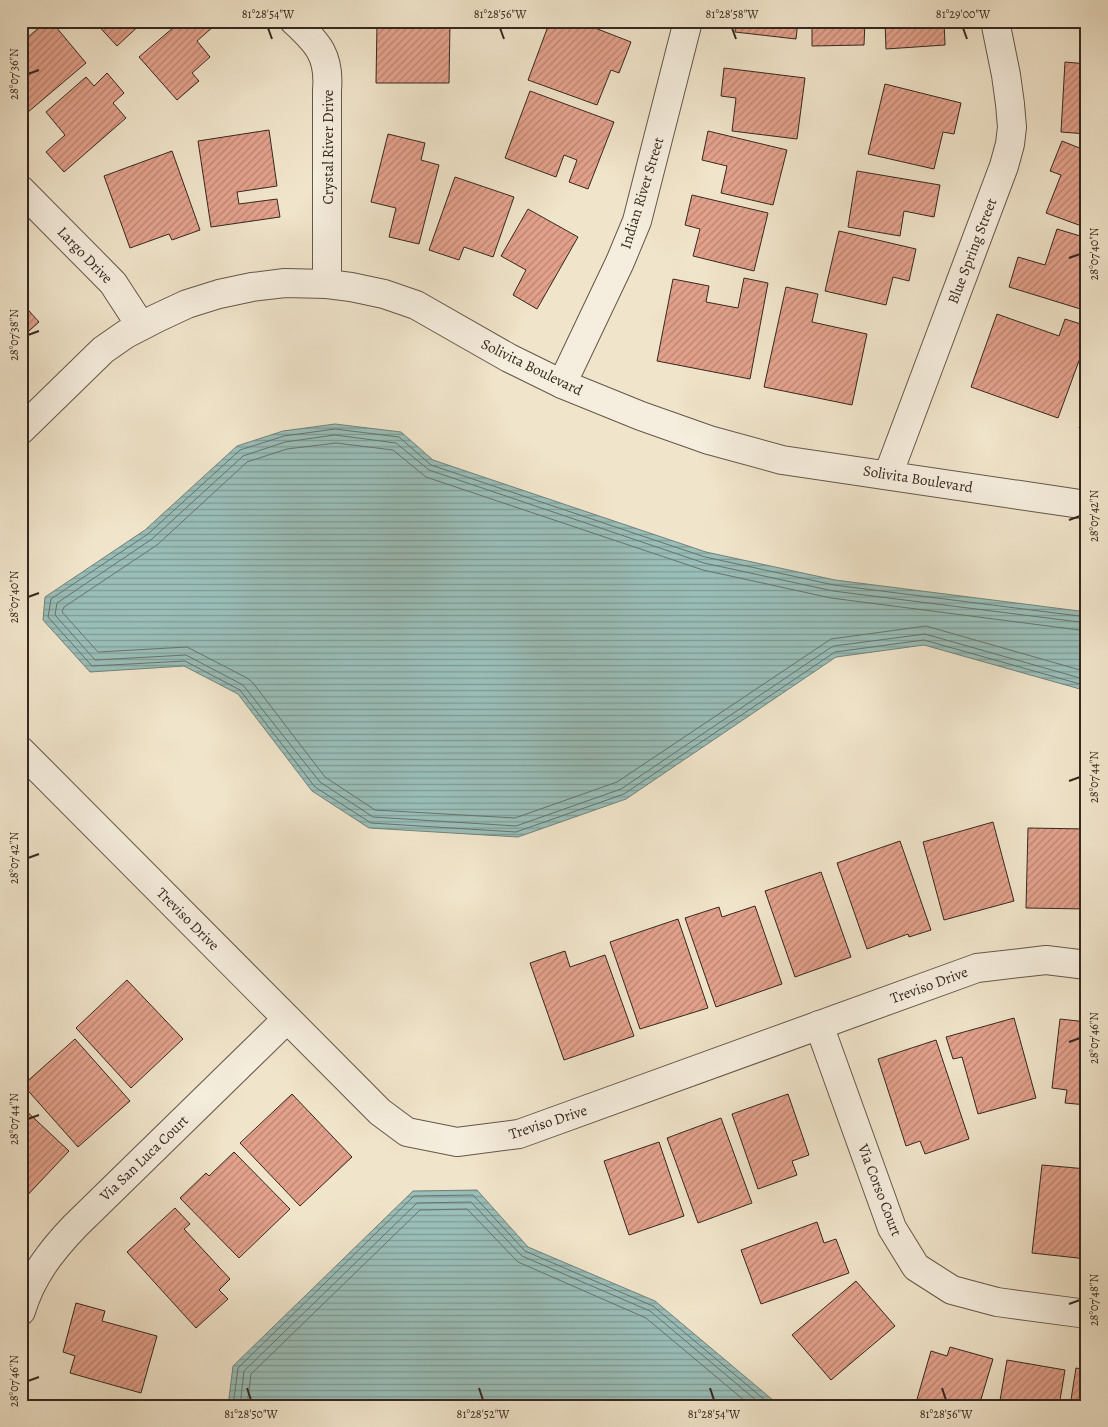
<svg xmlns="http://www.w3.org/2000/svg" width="1108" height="1427" font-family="Alegreya,serif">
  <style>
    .water { fill: url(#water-rules); stroke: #72827b }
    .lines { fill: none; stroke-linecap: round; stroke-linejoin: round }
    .shore { stroke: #68736c; stroke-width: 1 }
    .building { fill: url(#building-hatch); stroke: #36281f }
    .minor-casing { stroke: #64574a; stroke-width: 30 }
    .minor { stroke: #f5eddd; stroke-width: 28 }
    .ticks { fill: none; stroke: #36281f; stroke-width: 2 }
    .labels { text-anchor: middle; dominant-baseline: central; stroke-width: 5; stroke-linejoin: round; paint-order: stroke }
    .street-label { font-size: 15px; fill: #36281f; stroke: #f5eddd }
    .neatline { fill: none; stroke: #36281f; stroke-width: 2 }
    .ticks-label { font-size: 12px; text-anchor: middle; fill: #36281f }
  </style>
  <defs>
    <pattern id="water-rules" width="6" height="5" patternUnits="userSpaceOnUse" patternTransform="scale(1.25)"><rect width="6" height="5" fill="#9abeb8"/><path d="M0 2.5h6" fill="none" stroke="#7e9a95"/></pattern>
    <pattern id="building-hatch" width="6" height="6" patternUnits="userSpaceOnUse" patternTransform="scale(1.25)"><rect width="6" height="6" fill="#e3a18c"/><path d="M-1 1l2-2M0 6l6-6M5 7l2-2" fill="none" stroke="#b98372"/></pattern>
  </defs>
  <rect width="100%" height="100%" fill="#f0e4ca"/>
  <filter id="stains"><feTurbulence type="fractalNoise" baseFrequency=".004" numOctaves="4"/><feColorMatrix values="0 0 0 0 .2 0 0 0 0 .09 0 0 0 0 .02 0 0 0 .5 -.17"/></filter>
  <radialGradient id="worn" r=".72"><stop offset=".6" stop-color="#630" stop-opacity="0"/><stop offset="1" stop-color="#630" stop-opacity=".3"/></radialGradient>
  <g class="water">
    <polygon points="335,424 401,432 433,460 706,552 835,580 1087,612 1087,691 924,645 836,657 626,799 518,837 369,828 312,791 238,694 184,666 90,672 43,620 45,597 145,530 237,446 283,431"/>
    <polygon points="477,1190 528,1247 655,1301 780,1406 228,1406 233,1366 413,1191"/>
  </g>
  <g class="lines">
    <g class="shore">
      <polyline points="1087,617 834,585 705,557 431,465 399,437 335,429 284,436 240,450 148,534 51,599 48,617 92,666 185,661 240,690 315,787 371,823 516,832 624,794 835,652 924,640 1087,686"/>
      <polyline points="1087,623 833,591 704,563 429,470 396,443 335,435 285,442 243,456 152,539 57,603 55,615 95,660 186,655 243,685 320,782 373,817 516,826 621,789 830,648 834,646 925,634 1087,680"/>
      <polyline points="1087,631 831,598 703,570 426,477 393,450 336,443 287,449 247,462 157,545 64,607 62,612 98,652 187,647 247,678 253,683 325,777 375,810 515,818 617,782 831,639 926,626 1087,672"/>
      <polyline points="233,1406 238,1368 414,1196 473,1195 525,1251 653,1306 772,1406"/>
      <polyline points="240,1406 244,1371 417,1203 471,1202 522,1256 650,1311 763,1406"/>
      <polyline points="247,1406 251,1374 420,1210 467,1209 518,1262 646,1318 751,1406"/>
    </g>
  </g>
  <g class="building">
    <polygon points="47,21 51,21 86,63 21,118 21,43"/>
    <polygon points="94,21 144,21 117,46"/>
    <polygon points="181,21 211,21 215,25 197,41 210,57 192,73 199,81 177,100 139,57"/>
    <polygon points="550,21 577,21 631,42 619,73 611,70 597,105 528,80"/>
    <polygon points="736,21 798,21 796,39 735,32"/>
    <polygon points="812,21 865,21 864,45 812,46"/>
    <polygon points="885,21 944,21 945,45 886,49"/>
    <polygon points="1043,21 1059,21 1045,26"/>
    <polygon points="377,23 450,23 449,83 376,83"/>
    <polygon points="1065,62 1087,64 1087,134 1061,132"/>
    <polygon points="724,68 805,78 797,139 732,131 736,98 721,96"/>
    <polygon points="107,73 124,93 113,103 126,118 64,172 46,152 65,135 46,112 86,77 94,86"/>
    <polygon points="885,84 961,103 954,134 943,132 934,169 868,154"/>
    <polygon points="530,91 614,122 588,189 569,182 577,160 564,155 556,177 505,158"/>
    <polygon points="269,130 277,186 237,192 239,204 277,199 280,217 211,227 198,141"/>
    <polygon points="708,131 787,150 773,205 721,193 727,166 702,160"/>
    <polygon points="388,134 425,143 421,160 439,165 419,244 389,237 396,208 371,202"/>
    <polygon points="1062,141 1087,151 1087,228 1046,213 1061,175 1050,171"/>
    <polygon points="172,151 200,230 172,240 169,234 130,248 104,176"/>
    <polygon points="857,171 940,185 934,217 904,211 900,236 848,227"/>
    <polygon points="455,177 514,197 493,257 464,247 459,260 429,250"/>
    <polygon points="692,195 768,213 754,271 693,256 700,229 685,225"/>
    <polygon points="528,209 578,237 537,309 513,295 526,270 501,256"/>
    <polygon points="1057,229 1087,238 1087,311 1009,287 1018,257 1045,265"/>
    <polygon points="839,231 916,249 909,281 893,277 886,305 825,291"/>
    <polygon points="744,278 768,283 750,379 657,361 673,279 709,286 706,302 738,308"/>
    <polygon points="786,287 818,294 812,322 867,334 852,405 764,387"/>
    <polygon points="21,302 39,322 21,338"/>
    <polygon points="997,314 1059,336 1065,319 1087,326 1087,339 1058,418 971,387"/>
    <polygon points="1087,405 1087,430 1079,428"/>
    <polygon points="993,822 1014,901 944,920 923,842"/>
    <polygon points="1028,828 1087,829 1087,909 1026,908"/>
    <polygon points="900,841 931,930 909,937 908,934 867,949 837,863"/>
    <polygon points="821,872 851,957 795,977 765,891"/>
    <polygon points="755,906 782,984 716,1007 685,918 719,907 722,917"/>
    <polygon points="678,919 708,1008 640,1029 610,942"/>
    <polygon points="565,951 570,967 605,955 634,1036 564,1060 530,963"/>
    <polygon points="127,980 183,1039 131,1088 76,1028"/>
    <polygon points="1014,1018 1036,1098 978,1114 962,1057 953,1059 946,1037"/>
    <polygon points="1060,1019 1087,1022 1087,1105 1065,1103 1067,1090 1052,1088"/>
    <polygon points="75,1039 130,1101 78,1147 23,1085"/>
    <polygon points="936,1040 969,1139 925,1154 920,1141 906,1146 878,1059"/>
    <polygon points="292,1094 352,1157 300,1206 240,1143"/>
    <polygon points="788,1094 809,1155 792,1161 797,1175 758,1189 732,1114"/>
    <polygon points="21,1106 69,1151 22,1201 21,1200"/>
    <polygon points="721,1118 752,1203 698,1223 667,1138"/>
    <polygon points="659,1142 684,1216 629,1235 604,1161"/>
    <polygon points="234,1152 290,1209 239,1258 180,1198 206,1173 209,1176"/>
    <polygon points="1042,1165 1087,1169 1087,1259 1032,1253"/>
    <polygon points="175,1208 190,1224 184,1229 230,1279 219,1290 228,1299 196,1328 127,1252"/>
    <polygon points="817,1222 824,1243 836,1239 849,1273 761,1304 741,1250"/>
    <polygon points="856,1281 895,1326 831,1380 792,1335"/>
    <polygon points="76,1303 105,1311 102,1321 157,1336 141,1393 70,1373 75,1356 63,1352"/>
    <polygon points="950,1347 993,1359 979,1406 915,1406 931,1351 947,1356"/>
    <polygon points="1007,1360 1065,1370 1059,1406 999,1406"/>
    <polygon points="1076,1368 1087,1370 1087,1406 1070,1406"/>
  </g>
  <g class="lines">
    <g class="minor-casing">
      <g id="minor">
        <path d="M294 21C318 43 330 56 327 90V284"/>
        <polyline points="21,190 113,283 141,326"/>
        <polyline points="562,384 620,262 637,221 688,21"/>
        <polyline points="21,430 103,350 126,334 157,318 187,304 219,294 252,287 285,283 327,284 351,287 384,294 416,305 509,358 562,384 641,416 709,440 782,460 1087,505"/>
        <polyline points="888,475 1004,166 1010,144 1012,127 1010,104 1006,75 995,21"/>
        <polyline points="21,751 380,1112 407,1132 457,1142 519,1134 977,968 1046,960 1087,965"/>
        <polyline points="819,1025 892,1228 916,1267 952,1290 997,1302 1087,1314"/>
        <path d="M21 1311C31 1277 51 1251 75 1226L287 1019"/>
      </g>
    </g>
    <use href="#minor" class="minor"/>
  </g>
  <path class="ticks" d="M268 28 272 39M500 28 504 39M732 28 736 39M963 28 967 39M28 74 39 70M1069 258 1080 254M28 335 39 331M1069 520 1080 516M28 597 39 593M1069 781 1080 777M28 858 39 854M1069 1042 1080 1038M28 1119 39 1115M1069 1304 1080 1300M28 1381 39 1377M247 1388 251 1400M479 1388 483 1400M710 1388 714 1400M942 1388 946 1400"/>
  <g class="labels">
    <g class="street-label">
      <text transform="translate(328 147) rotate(-90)">Crystal River Drive</text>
      <text transform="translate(642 193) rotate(-73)">Indian River Street</text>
      <text transform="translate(972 251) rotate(-69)">Blue Spring Street</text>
      <text transform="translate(85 255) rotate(46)">Largo Drive</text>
      <text transform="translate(532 367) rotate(26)">Solivita Boulevard</text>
      <text transform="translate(918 479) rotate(9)">Solivita Boulevard</text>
      <text transform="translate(188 919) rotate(45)">Treviso Drive</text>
      <text transform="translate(929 985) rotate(-20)">Treviso Drive</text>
      <text transform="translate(548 1122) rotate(-18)">Treviso Drive</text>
      <text transform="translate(144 1158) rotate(-44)">Via San Luca Court</text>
      <text transform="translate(880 1190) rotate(69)">Via Corso Court</text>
    </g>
  </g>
  <rect width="1108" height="1427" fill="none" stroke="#f0e4ca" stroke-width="55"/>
  <rect x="28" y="28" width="1052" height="1372" class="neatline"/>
  <g class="ticks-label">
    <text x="268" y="18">81°28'54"W</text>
    <text x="500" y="18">81°28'56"W</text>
    <text x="732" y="18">81°28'58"W</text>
    <text x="963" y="18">81°29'00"W</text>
    <text transform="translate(14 74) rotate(-90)" y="4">28°07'36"N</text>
    <text transform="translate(1094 254) rotate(-90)" y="4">28°07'40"N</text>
    <text transform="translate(14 335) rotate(-90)" y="4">28°07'38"N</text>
    <text transform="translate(1094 516) rotate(-90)" y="4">28°07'42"N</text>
    <text transform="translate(14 597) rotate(-90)" y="4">28°07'40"N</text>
    <text transform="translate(1094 777) rotate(-90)" y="4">28°07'44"N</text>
    <text transform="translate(14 858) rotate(-90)" y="4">28°07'42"N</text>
    <text transform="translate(1094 1038) rotate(-90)" y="4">28°07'46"N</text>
    <text transform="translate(14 1119) rotate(-90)" y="4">28°07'44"N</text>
    <text transform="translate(1094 1300) rotate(-90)" y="4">28°07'48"N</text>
    <text transform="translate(14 1381) rotate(-90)" y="4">28°07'46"N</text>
    <text x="251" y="1418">81°28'50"W</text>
    <text x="483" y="1418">81°28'52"W</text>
    <text x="714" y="1418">81°28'54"W</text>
    <text x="946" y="1418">81°28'56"W</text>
  </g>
  <rect width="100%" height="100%" filter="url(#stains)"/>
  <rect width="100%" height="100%" fill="url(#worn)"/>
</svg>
